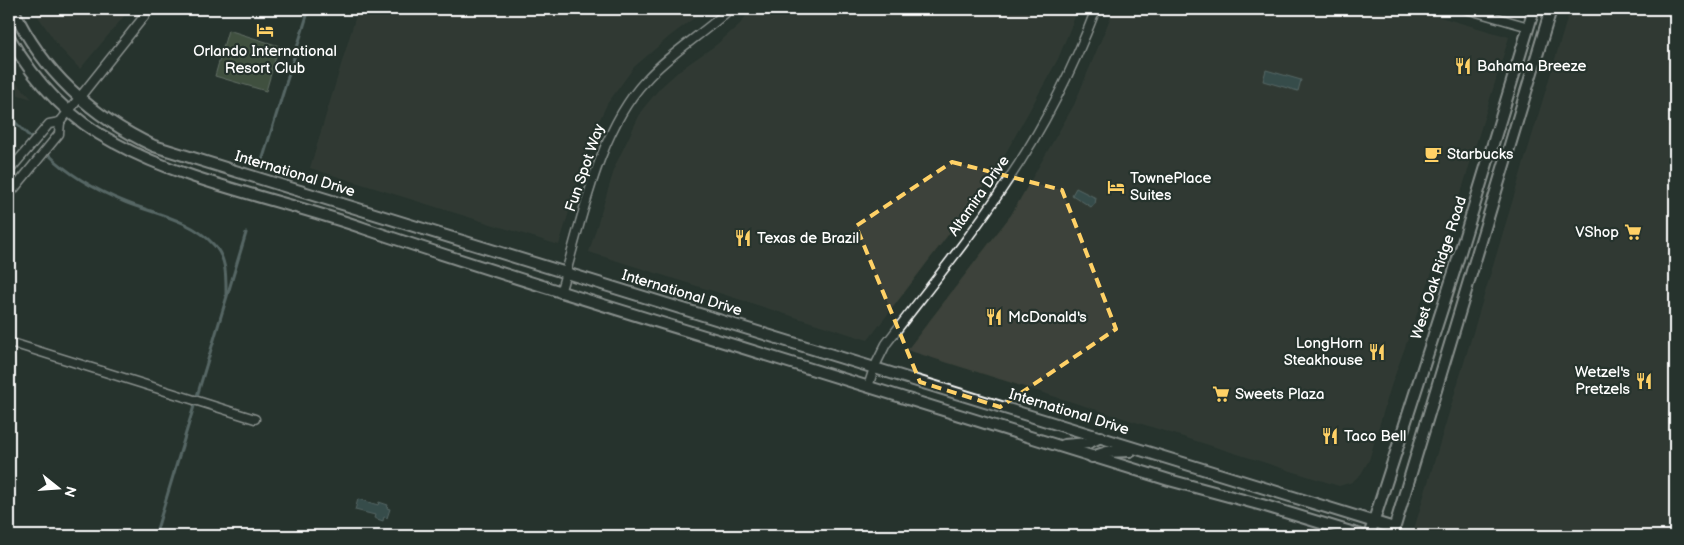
<svg xmlns="http://www.w3.org/2000/svg" width="1684" height="545" font-family="'Balsamiq Sans',sans-serif">
  <style>
    .built { fill: #3d433b }
    .green { fill: #5e7356; stroke: #aeb9aa }
    .water { fill: #486a6e; stroke: #91a6a8 }
    .lines { fill: none; stroke-linecap: round; stroke-linejoin: round }
    .stream { stroke: #91a6a8; stroke-width: 3 }
    .minor-casing { stroke: #fff; stroke-width: 11 }
    .tertiary-casing { stroke: #fff; stroke-width: 14 }
    .minor { stroke: #26332d; stroke-width: 8 }
    .tertiary { stroke: #26332d; stroke-width: 10 }
    .marked { fill: none; stroke: #ffd166; stroke-width: 4; stroke-dasharray: 10 6; stroke-linejoin: round }
    .labels { text-anchor: middle; dominant-baseline: central; stroke-width: 4.5; stroke-linejoin: round; paint-order: stroke }
    .poi-label { font-size: 15px; fill: #fff; stroke: #26332d; text-anchor: start }
    .street-label { font-size: 15px; fill: #fff; stroke: #26332d }
  </style>
  <rect width="100%" height="100%" fill="#26332d"/>
  <filter id="ink" filterUnits="userSpaceOnUse"><feTurbulence type="fractalNoise" baseFrequency=".02" numOctaves="2"/><feDisplacementMap in="SourceGraphic" scale="10" xChannelSelector="R" yChannelSelector="G"/><feConvolveMatrix kernelMatrix="1 2 1 2 8 2 1 2 1" color-interpolation-filters="sRGB"/></filter>
  <g filter="url(#ink)">
    <g class="built">
      <polygon points="33,9 130,9 80,69 59,47"/>
      <polygon points="358,9 706,9 670,36 634,67 607,104 591,138 559,245 310,168"/>
      <polygon points="751,9 1078,9 1058,59 1004,156 977,197 868,340 589,252 616,164 642,110 660,88 680,70 716,45 740,24"/>
      <polygon points="1114,9 1412,9 1509,37 1463,186 1391,386 1369,460 1361,474 1352,482 1339,486 907,350 1011,215 1074,105"/>
      <polygon points="1572,9 1675,9 1675,536 1412,536 1568,16"/>
      <polygon points="9,71 16,82 32,99 9,92"/>
    </g>
    <polygon class="green" points="228,30 279,46 266,91 215,76"/>
    <g class="water">
      <polygon points="1266,70 1301,80 1298,91 1263,81"/>
      <polygon points="1076,188 1096,198 1095,204 1091,207 1072,195"/>
      <polygon points="358,499 378,505 379,502 388,505 387,508 390,509 387,518 384,517 383,521 374,518 375,515 355,510"/>
    </g>
    <g class="lines">
      <g class="stream">
        <polyline points="9,116 31,138"/>
        <path d="M48 154C69 175 98 191 125 202 155 214 192 220 214 245 227 259 226 277 226 295"/>
        <polyline points="262,161 309,9"/>
        <polyline points="155,536 246,233"/>
      </g>
      <g class="minor-casing">
        <g id="minor">
          <polyline points="1466,9 1529,27"/>
          <polyline points="60,122 150,9"/>
          <polyline points="9,171 49,124 60,122"/>
          <polyline points="9,195 59,134 60,122"/>
          <path d="M560 293C581 225 597 132 646 80 670 53 703 34 730 9"/>
          <polyline points="9,342 255,419"/>
          <path d="M868 387 874 368 886 344C927 290 971 237 1008 180 1044 127 1073 69 1096 9"/>
        </g>
      </g>
      <g class="tertiary-casing">
        <g id="tertiary">
          <path d="M13 9C42 71 92 117 154 146L1394 528"/>
          <path d="M9 37C34 81 69 119 115 143 189 184 285 200 366 229 490 271 615 309 740 347 883 392 1026 436 1169 480L1262 505 1364 536"/>
          <polyline points="1064,445 1088,443 1101,437"/>
          <polyline points="1092,457 1107,452 1130,451"/>
          <polyline points="1369,536 1454,272 1534,9"/>
          <polyline points="1392,536 1551,9"/>
        </g>
      </g>
      <use href="#minor" class="minor"/>
      <use href="#tertiary" class="tertiary"/>
    </g>
  </g>
  <path d="M0 0H1684V545H0ZM952 162 1062 190 1116 329 1000 407 920 382 856 226Z" fill="#26332d" fill-opacity=".55" fill-rule="evenodd"/>
  <path class="marked" d="M952 162 1062 190 1116 329 1000 407 920 382 856 226Z"/>
  <defs>
    <g id="hotel-bare" transform="scale(1.35)"><path d="M-6-4.5h1.5V1H6V5H4.5V3h-9V5H-6ZM-4 0a1.8 1.8 0 1 1 3.6 0ZM.5 0V-2.5h3Q6-2.5 6 0Z" fill="#ffd166" stroke="#26332d" stroke-width="2.5" paint-order="stroke"/></g>
    <g id="restaurant-bare" transform="scale(1.35)"><path d="M-5-6h1v4h1v-4h1v4h1v-4h1v5L-1.5 .5V6h-2V.5L-5-1ZM5-6V6H3V1.5H1.5Q1.5-4 5-6Z" fill="#ffd166" stroke="#26332d" stroke-width="2.5" paint-order="stroke"/></g>
    <g id="cafe-bare" transform="scale(1.35)"><path d="M-5.5-4.5H6V0H3Q3 3.5 0 3.5H-2.5Q-5.5 3.5-5.5 0ZM3-3.2v2h1.7v-2ZM-6 4.5H4V6H-6Z" fill="#ffd166" stroke="#26332d" stroke-width="2.5" paint-order="stroke"/></g>
    <g id="supermarket-bare" transform="scale(1.35)"><path d="M-6-5.5h2.5l.6 2H6L4.5 2H-2.5L-4.4-4H-6ZM-1.5 3.2a1.3 1.3 0 1 0 .1 0ZM3 3.2a1.3 1.3 0 1 0 .1 0Z" fill="#ffd166" stroke="#26332d" stroke-width="2.5" paint-order="stroke"/></g>
  </defs>
  <g fill-rule="evenodd">
    <use href="#hotel-bare" x="265" y="30"/>
    <use href="#restaurant-bare" x="1463" y="66"/>
    <use href="#cafe-bare" x="1433" y="154"/>
    <use href="#hotel-bare" x="1116" y="187"/>
    <use href="#supermarket-bare" x="1633" y="232"/>
    <use href="#restaurant-bare" x="743" y="238"/>
    <use href="#restaurant-bare" x="994" y="317"/>
    <use href="#restaurant-bare" x="1377" y="352"/>
    <use href="#restaurant-bare" x="1644" y="381"/>
    <use href="#supermarket-bare" x="1221" y="394"/>
    <use href="#restaurant-bare" x="1330" y="436"/>
  </g>
  <g class="labels">
    <g class="poi-label">
      <text x="265" y="51" text-anchor="middle">Orlando International<tspan x="265" dy="17">Resort Club</tspan></text>
      <text x="1477" y="66">Bahama Breeze</text>
      <text x="1447" y="154">Starbucks</text>
      <text x="1130" y="178">TownePlace<tspan x="1130" dy="17">Suites</tspan></text>
      <text x="1619" y="232" text-anchor="end">VShop</text>
      <text x="757" y="238">Texas de Brazil</text>
      <text x="1008" y="317">McDonald's</text>
      <text x="1363" y="343" text-anchor="end">LongHorn<tspan x="1363" dy="17">Steakhouse</tspan></text>
      <text x="1630" y="372" text-anchor="end">Wetzel's<tspan x="1630" dy="17">Pretzels</tspan></text>
      <text x="1235" y="394">Sweets Plaza</text>
      <text x="1344" y="436">Taco Bell</text>
    </g>
    <g class="street-label">
      <text transform="translate(585 168) rotate(-71)">Fun Spot Way</text>
      <text transform="translate(295 174) rotate(17)">International Drive</text>
      <text transform="translate(979 196) rotate(-55)">Altamira Drive</text>
      <text transform="translate(1439 268) rotate(-72)">West Oak Ridge Road</text>
      <text transform="translate(682 293) rotate(17)">International Drive</text>
      <text transform="translate(1069 412) rotate(17)">International Drive</text>
    </g>
  </g>
  <rect width="1684" height="545" fill="none" stroke="#26332d" stroke-width="30"/>
  <rect x="15" y="15" width="1654" height="515" fill="none" stroke="#fff" stroke-width="2" filter="url(#ink)"/>
  <g transform="translate(58 488) rotate(107)" stroke="#26332d" stroke-width="4" paint-order="stroke">
  <path d="M0-4L9 19L0 12L-9 19Z" fill="#ffffff"/>
  <text y="-8" font-size="14" font-weight="bold" text-anchor="middle" fill="#ffffff">N</text>
  </g>
</svg>
